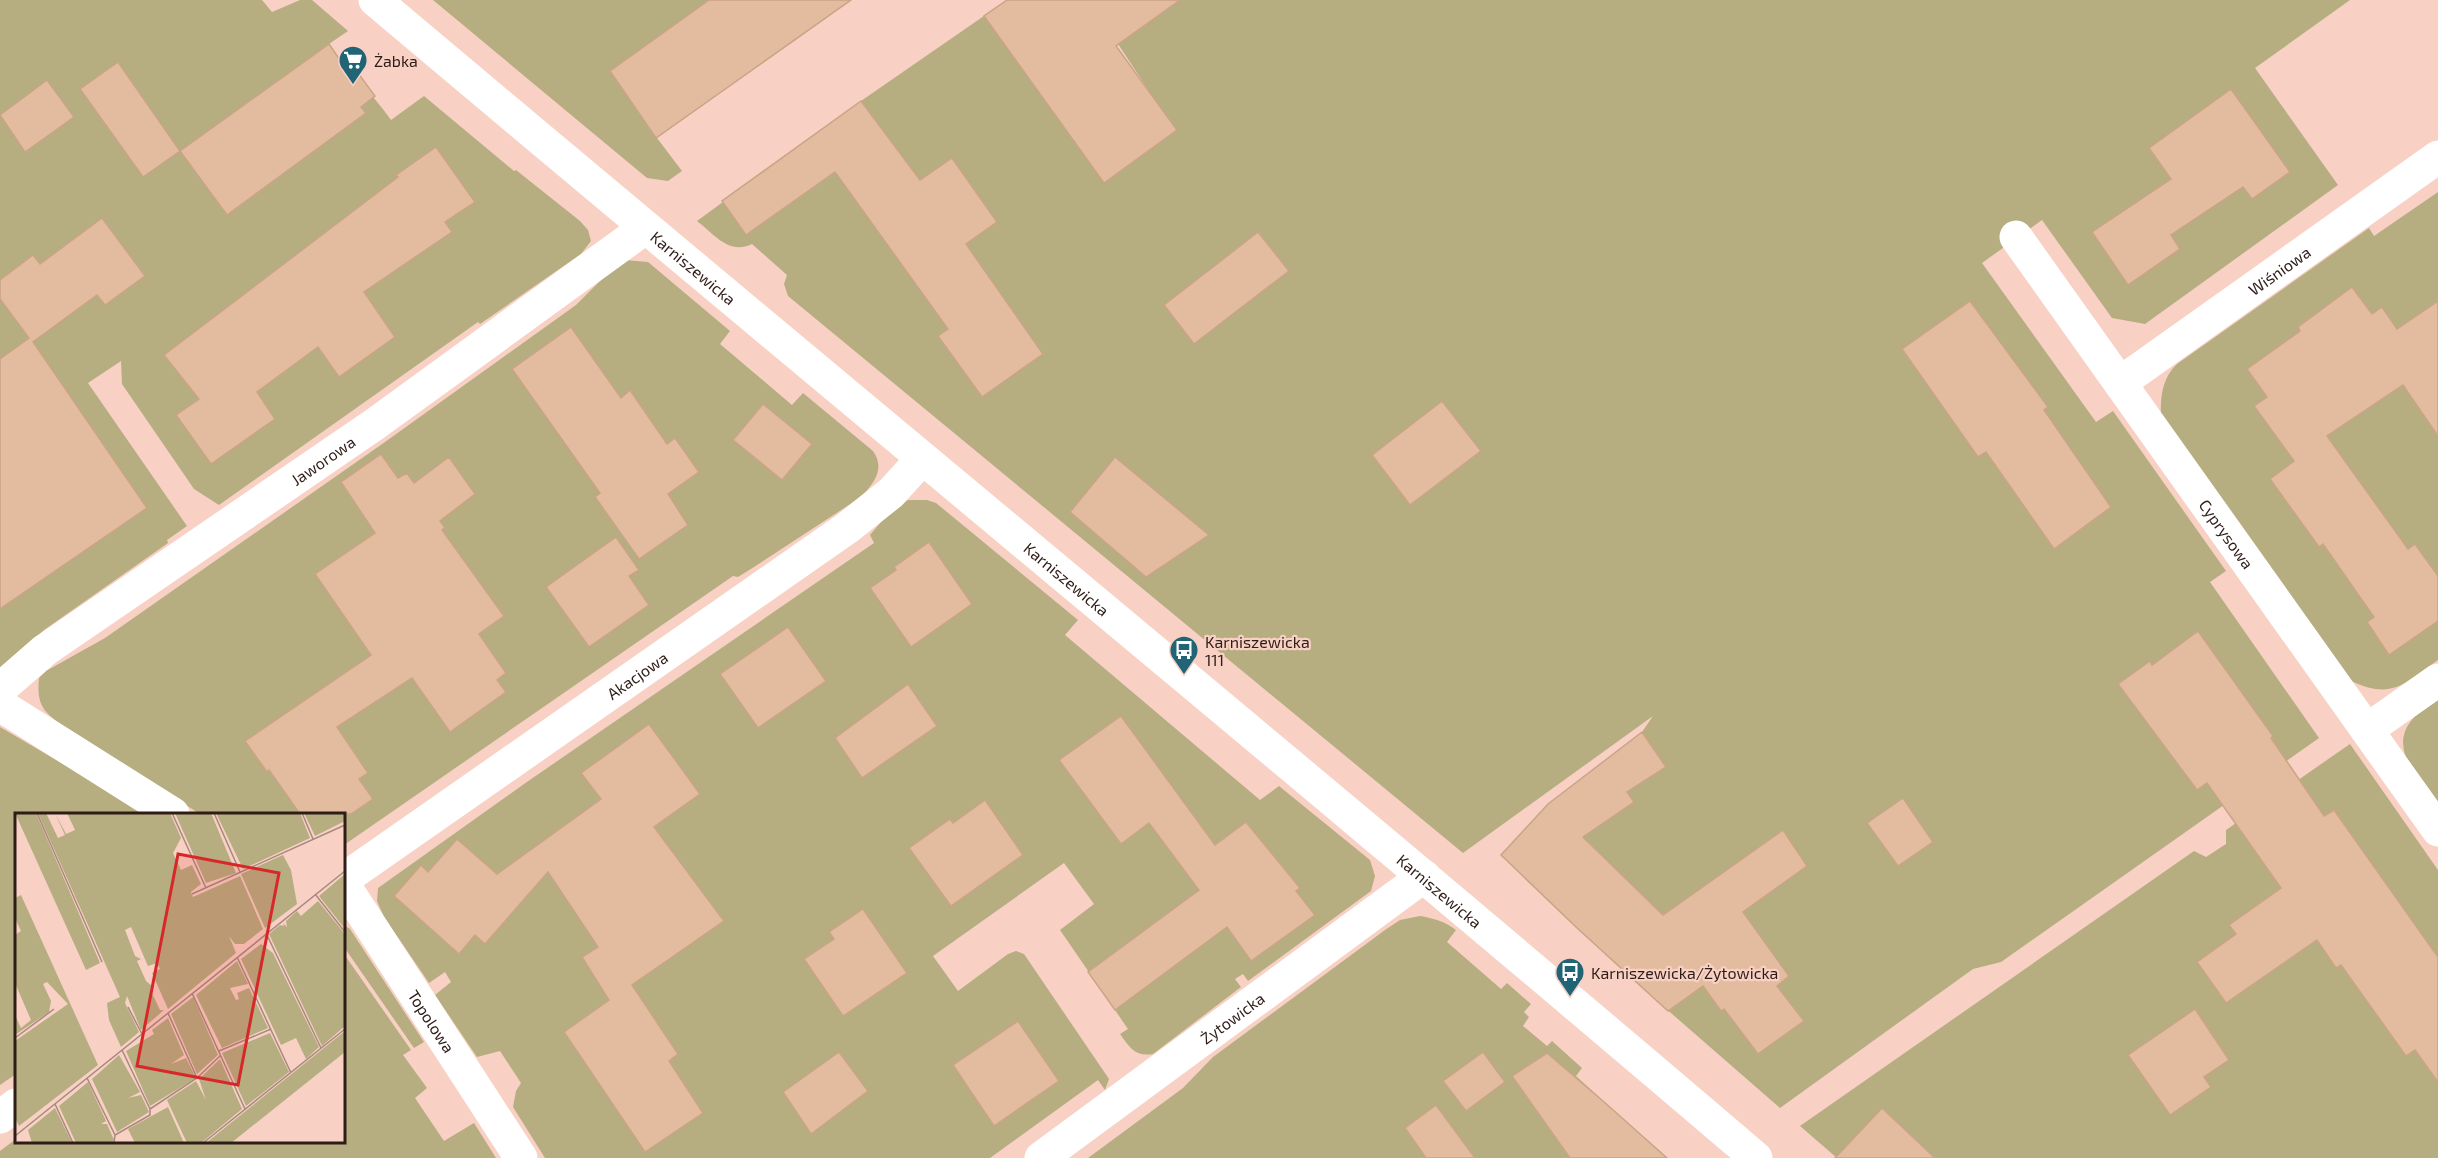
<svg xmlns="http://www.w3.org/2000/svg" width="2438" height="1158" font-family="'Exo 2',sans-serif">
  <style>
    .green { fill: #b6ad80 }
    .building { fill: #e3bb9e; stroke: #caa487; stroke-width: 1.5 }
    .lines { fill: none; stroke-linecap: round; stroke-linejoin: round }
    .minor { stroke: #fff; stroke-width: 33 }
    .labels { text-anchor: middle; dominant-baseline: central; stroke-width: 4.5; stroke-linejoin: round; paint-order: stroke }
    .poi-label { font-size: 16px; fill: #2e1c17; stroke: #f8d1c4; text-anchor: start }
    .street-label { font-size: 16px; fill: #2e1c17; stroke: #f8d1c4 }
    .inset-road { fill: none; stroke: #a7897f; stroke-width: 1.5 }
    .view { fill: #d62828; fill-opacity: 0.15; stroke: #d62828; stroke-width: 3 }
    .inset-edge { fill: none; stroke: #2e1c17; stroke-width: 3 }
  </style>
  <rect width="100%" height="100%" fill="#f8d1c4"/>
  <g class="green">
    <path d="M0 0H262L272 12 300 0H312L348 31 329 44C348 71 372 93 391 120L424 96 514 171 516 170 580 221 588 230 591 241 581 254 480 324 478 322 219 505 194 489 122 384 121 361 88 383 187 526 167 540 168 543 44 630 0 673Z"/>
    <polygon points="433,0 850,0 657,138 682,171 668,181 647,178"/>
    <path d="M1007 0H1084L1151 94 1118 44 1180 0H2350L2255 68 2338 185 2145 324 2112 318 2042 220 1982 263 2096 422 2113 411 2226 571 2210 582 2319 738 2001 962 1973 969 1780 1108 1640 986 1607 955 1555 829 1642 732 1653 716 1463 853 788 296 784 284 787 275 752 244C729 255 715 235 697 221L861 101Z"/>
    <path d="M2438 192V660C2404 684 2392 700 2351 681L2161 415C2160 396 2163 377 2177 364L2369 228 2374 236Z"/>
    <path d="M625 260 648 262 730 331 720 344 792 405 803 393 873 451C886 469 873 484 861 497L754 567 738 577 733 576 344 845V814H200L67 729C45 713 36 707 39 678L46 671 105 638 385 442 576 305 604 277Z"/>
    <path d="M908 500H927L936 503 1078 620 1065 635 1260 800 1279 786 1370 860 1375 876 1371 891 1248 981 1243 974 1235 979 1241 987 1153 1054C1135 1057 1130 1048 1120 1034L1128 1029 1060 930 1094 904 1064 863 933 956 958 991 1008 954 1016 951 1024 954 1109 1079 1105 1090 1098 1080 990 1158H545L513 1107 516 1091 521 1083 500 1051 477 1057 435 995 451 982 445 972 429 983 384 917 377 901 378 888 524 784 874 543 870 535 887 515Z"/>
    <path d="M2438 700V805C2421 782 2388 750 2411 721 2418 712 2429 706 2438 700Z"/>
    <polygon points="0,727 148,814 16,814 16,1074 0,1085"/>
    <polygon points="2350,744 2438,870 2438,1158 1837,1158 1800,1126 2194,851 2206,857 2226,844 2226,830"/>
    <path d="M1420 916C1433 918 1446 922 1456 930L1447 942 1501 989 1507 983 1531 1004 1524 1012 1529 1017 1523 1026 1547 1046 1552 1041 1582 1068 1576 1076 1612 1109 1590 1158H1088L1183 1088 1213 1057 1385 930 1400 920Z"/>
    <polygon points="344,925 350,929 424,1042 414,1048 344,947"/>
    <polygon points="344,954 411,1050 403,1055 427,1088 415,1098 444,1141 474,1123 496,1158 0,1158 0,1151 16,1139 16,1142 344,1142"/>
  </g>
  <g class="building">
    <polygon points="709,0 851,0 656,138 610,71"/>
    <polygon points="1007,0 1180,0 1116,46 1177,130 1104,183 984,16"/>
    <polygon points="329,44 344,66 350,62 375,96 361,107 366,113 227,215 180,151"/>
    <polygon points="118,62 180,151 143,177 80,89"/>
    <polygon points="47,80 74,117 25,152 0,115"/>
    <polygon points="2231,89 2290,172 2252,199 2243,187 2171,235 2180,249 2128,285 2092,232 2171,179 2149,148"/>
    <polygon points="861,101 920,180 952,158 997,222 966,244 1043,354 982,397 938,336 948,329 835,172 746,235 722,201"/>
    <polygon points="436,147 475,202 445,222 452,232 364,292 395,337 339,377 318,347 257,392 275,419 211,464 176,415 199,399 164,355 398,177 396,175"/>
    <polygon points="102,218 145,276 105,305 97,295 33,342 147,508 0,609 0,359 29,338 0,299 0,280 33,255 40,264"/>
    <polygon points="1258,232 1289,271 1194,344 1164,305"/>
    <polygon points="2352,287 2372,314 2382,307 2397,329 2438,301 2438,436 2403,385 2327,436 2408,549 2415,544 2438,576 2438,621 2389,655 2367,622 2374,617 2323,544 2319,547 2270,479 2294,461 2254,406 2267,397 2247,369 2300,331 2298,327"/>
    <polygon points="1970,301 2048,407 2044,410 2111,507 2054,549 1986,452 1978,457 1902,349"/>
    <polygon points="571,327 621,398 630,390 667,444 675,438 699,472 668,494 688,525 639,559 595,497 600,493 512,369"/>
    <polygon points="1442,401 1481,451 1410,505 1372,455"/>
    <polygon points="763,404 812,444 782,480 733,440"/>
    <polygon points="381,454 398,478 407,473 414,483 449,457 475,494 440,521 445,528 442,530 504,616 479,634 506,673 497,680 506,692 450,732 412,678 337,727 368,773 359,779 373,799 351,814 300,814 269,770 267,772 245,741 371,655 315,574 375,533 341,482"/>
    <polygon points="1115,457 1209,535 1146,577 1070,512"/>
    <polygon points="616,537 639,570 629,576 649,605 589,647 546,587"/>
    <polygon points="929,542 972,604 911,647 870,588 896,570 894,567"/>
    <polygon points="788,627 826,681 758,728 720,674"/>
    <polygon points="2198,631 2273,736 2271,738 2324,816 2334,810 2438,957 2438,1082 2415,1050 2406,1056 2341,965 2336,968 2317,940 2226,1003 2197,962 2236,934 2229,925 2281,888 2207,783 2197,790 2118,684 2150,661 2152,665"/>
    <polygon points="908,684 937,726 862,778 835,738"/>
    <polygon points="1121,716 1215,845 1246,822 1300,888 1296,891 1315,915 1251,961 1227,927 1115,1010 1088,972 1199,890 1149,823 1121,844 1059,760"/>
    <polygon points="649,724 700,794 654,827 724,921 632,985 678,1054 669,1061 703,1113 645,1152 564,1032 609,1000 582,957 598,947 548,872 485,944 475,935 459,954 394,896 421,865 428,872 457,839 497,874 601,799 581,773"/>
    <polygon points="1642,732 1666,767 1627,792 1634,802 1583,837 1663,915 1783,830 1807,866 1743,912 1789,976 1777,986 1804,1021 1758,1054 1724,1009 1721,1011 1703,986 1668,1011 1577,928 1501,855 1548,804"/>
    <polygon points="1903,798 1933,842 1898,866 1867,823"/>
    <polygon points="985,800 1023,855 951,906 909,848 950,819 953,823"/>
    <polygon points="863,909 907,973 843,1016 804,959 834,939 829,932"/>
    <polygon points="2195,1009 2229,1060 2204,1077 2211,1087 2170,1115 2128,1055"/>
    <polygon points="1018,1021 1059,1081 994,1126 953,1065"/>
    <polygon points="839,1052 868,1091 811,1134 783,1092"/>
    <polygon points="1483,1052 1505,1082 1466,1111 1443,1081"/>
    <polygon points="1547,1053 1603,1101 1667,1158 1570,1158 1512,1076"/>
    <polygon points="1436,1105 1475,1158 1426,1158 1405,1128"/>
    <polygon points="1882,1108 1935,1158 1835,1158"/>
  </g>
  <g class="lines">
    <g class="minor">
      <path id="s1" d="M375 0C834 387 1299 768 1756 1158"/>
      <path id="s2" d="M2016 237 2438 830"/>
      <path id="s3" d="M2120 383 2438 157"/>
      <path id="s4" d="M0 689 45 650 375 424 645 228"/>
      <polyline points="0,705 173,814"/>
      <polyline points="2367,730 2438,680"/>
      <path id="s5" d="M344 879 847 528 891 493 922 459"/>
      <path id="s6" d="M344 885 521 1158"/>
      <polyline points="0,1117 16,1105"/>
      <path id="s7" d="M1041 1158 1424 876"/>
    </g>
  </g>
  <defs>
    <g id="supermarket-pin" transform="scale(1.5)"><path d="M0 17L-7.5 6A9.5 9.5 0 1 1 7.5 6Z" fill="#206476" stroke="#f8d1c4"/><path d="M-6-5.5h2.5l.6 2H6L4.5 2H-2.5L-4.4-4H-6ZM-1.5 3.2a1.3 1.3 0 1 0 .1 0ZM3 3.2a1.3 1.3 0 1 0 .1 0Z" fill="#fff"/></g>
    <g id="bus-pin" transform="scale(1.5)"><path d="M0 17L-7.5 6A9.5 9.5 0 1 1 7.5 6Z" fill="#206476" stroke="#f8d1c4"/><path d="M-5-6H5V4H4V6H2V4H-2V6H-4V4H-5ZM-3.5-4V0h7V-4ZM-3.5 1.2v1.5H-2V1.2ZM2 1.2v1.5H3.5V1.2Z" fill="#fff"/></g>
  </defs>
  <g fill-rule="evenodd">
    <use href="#supermarket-pin" x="353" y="60"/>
    <use href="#bus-pin" x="1184" y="650"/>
    <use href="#bus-pin" x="1570" y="972"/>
  </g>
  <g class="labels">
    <g class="poi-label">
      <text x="374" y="60">Żabka</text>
      <text x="1205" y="641">Karniszewicka<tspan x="1205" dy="18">111</tspan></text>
      <text x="1591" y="972">Karniszewicka/Żytowicka</text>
    </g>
    <g class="street-label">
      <text stroke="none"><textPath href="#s1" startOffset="416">Karniszewicka</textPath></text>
      <text stroke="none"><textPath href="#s3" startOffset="195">Wiśniowa</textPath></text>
      <text stroke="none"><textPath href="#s4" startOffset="396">Jaworowa</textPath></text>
      <text stroke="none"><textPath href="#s2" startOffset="364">Cyprysowa</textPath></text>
      <text stroke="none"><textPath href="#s1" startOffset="902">Karniszewicka</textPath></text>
      <text stroke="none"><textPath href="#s5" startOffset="357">Akacjowa</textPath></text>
      <text stroke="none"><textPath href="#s1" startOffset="1388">Karniszewicka</textPath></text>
      <text stroke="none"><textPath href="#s7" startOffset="237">Żytowicka</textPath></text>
      <text stroke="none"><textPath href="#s6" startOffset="162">Topolowa</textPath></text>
    </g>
  </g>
  <g transform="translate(15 813)">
    <rect width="330" height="330" fill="#f8d1c4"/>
    <path d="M0 0H21L85 150 71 157ZM23 0H31L43 25 50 22 40 0 51 21 60 17 52 0H155L166 25 158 40 166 57 177 52 186 71 176 79 178 84 225 63 248 116 229 131H220L214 123 221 140 153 196 137 160 145 156 142 150 133 153 116 114 110 117 120 143 126 146 122 148 131 168 138 174 135 176 145 197H149L126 217 112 183 110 190 124 219 106 234 94 207 92 190 105 184ZM160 0H196L221 60 191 70ZM201 0H285L295 25 228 56ZM289 0H330V8L300 23ZM268 42 276 57 282 91 250 115 226 61ZM330 61V116L304 83ZM6 82 83 252 4 313 0 305V228L53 191 32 169 28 171 36 188 34 199 0 222V202L6 215 16 207 0 170V122L6 118 0 105V85ZM303 88 330 121V213L307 233 254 121 265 112 269 113 268 110 272 114 271 108 282 98 286 103ZM246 131 258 140 304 234 291 246 281 225 266 232 226 146ZM222 148 233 171 215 175 221 187 224 186 222 180 234 175 253 215 207 235 181 182ZM178 184 203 242 182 261 156 201ZM153 205 169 242 156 251 171 245 181 265 135 293 111 238 139 221 137 217ZM330 218V239L216 330H191ZM255 220 274 259 231 293 207 240ZM104 242 125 279 113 285 126 282 134 299 102 319 77 266ZM205 246 227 296 186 330H172L152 287 181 268 191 287 184 266ZM73 269 91 308 86 311H92L99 327 97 330H61L44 293ZM153 294 169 330H120L113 316ZM40 295 57 330H17L13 317Z" fill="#b6ad80"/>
    <path class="inset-road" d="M22 0 87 149M157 0 191 75M199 0 225 59M287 0 298 26M177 81 330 12M300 81 330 119M251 120 306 235M222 144 276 260M177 180 230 296M113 194 127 221M153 200 182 265M0 225 39 196M107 237 135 296M204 238 256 216M72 265 100 322M40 291 58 330M135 296 182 265 206 242M0 323 330 58M99 330 100 322 135 302V296M188 330 330 216"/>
    <path class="view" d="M163 41 264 60 223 272 122 253Z"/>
    <rect width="330" height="330" class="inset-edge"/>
  </g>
</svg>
